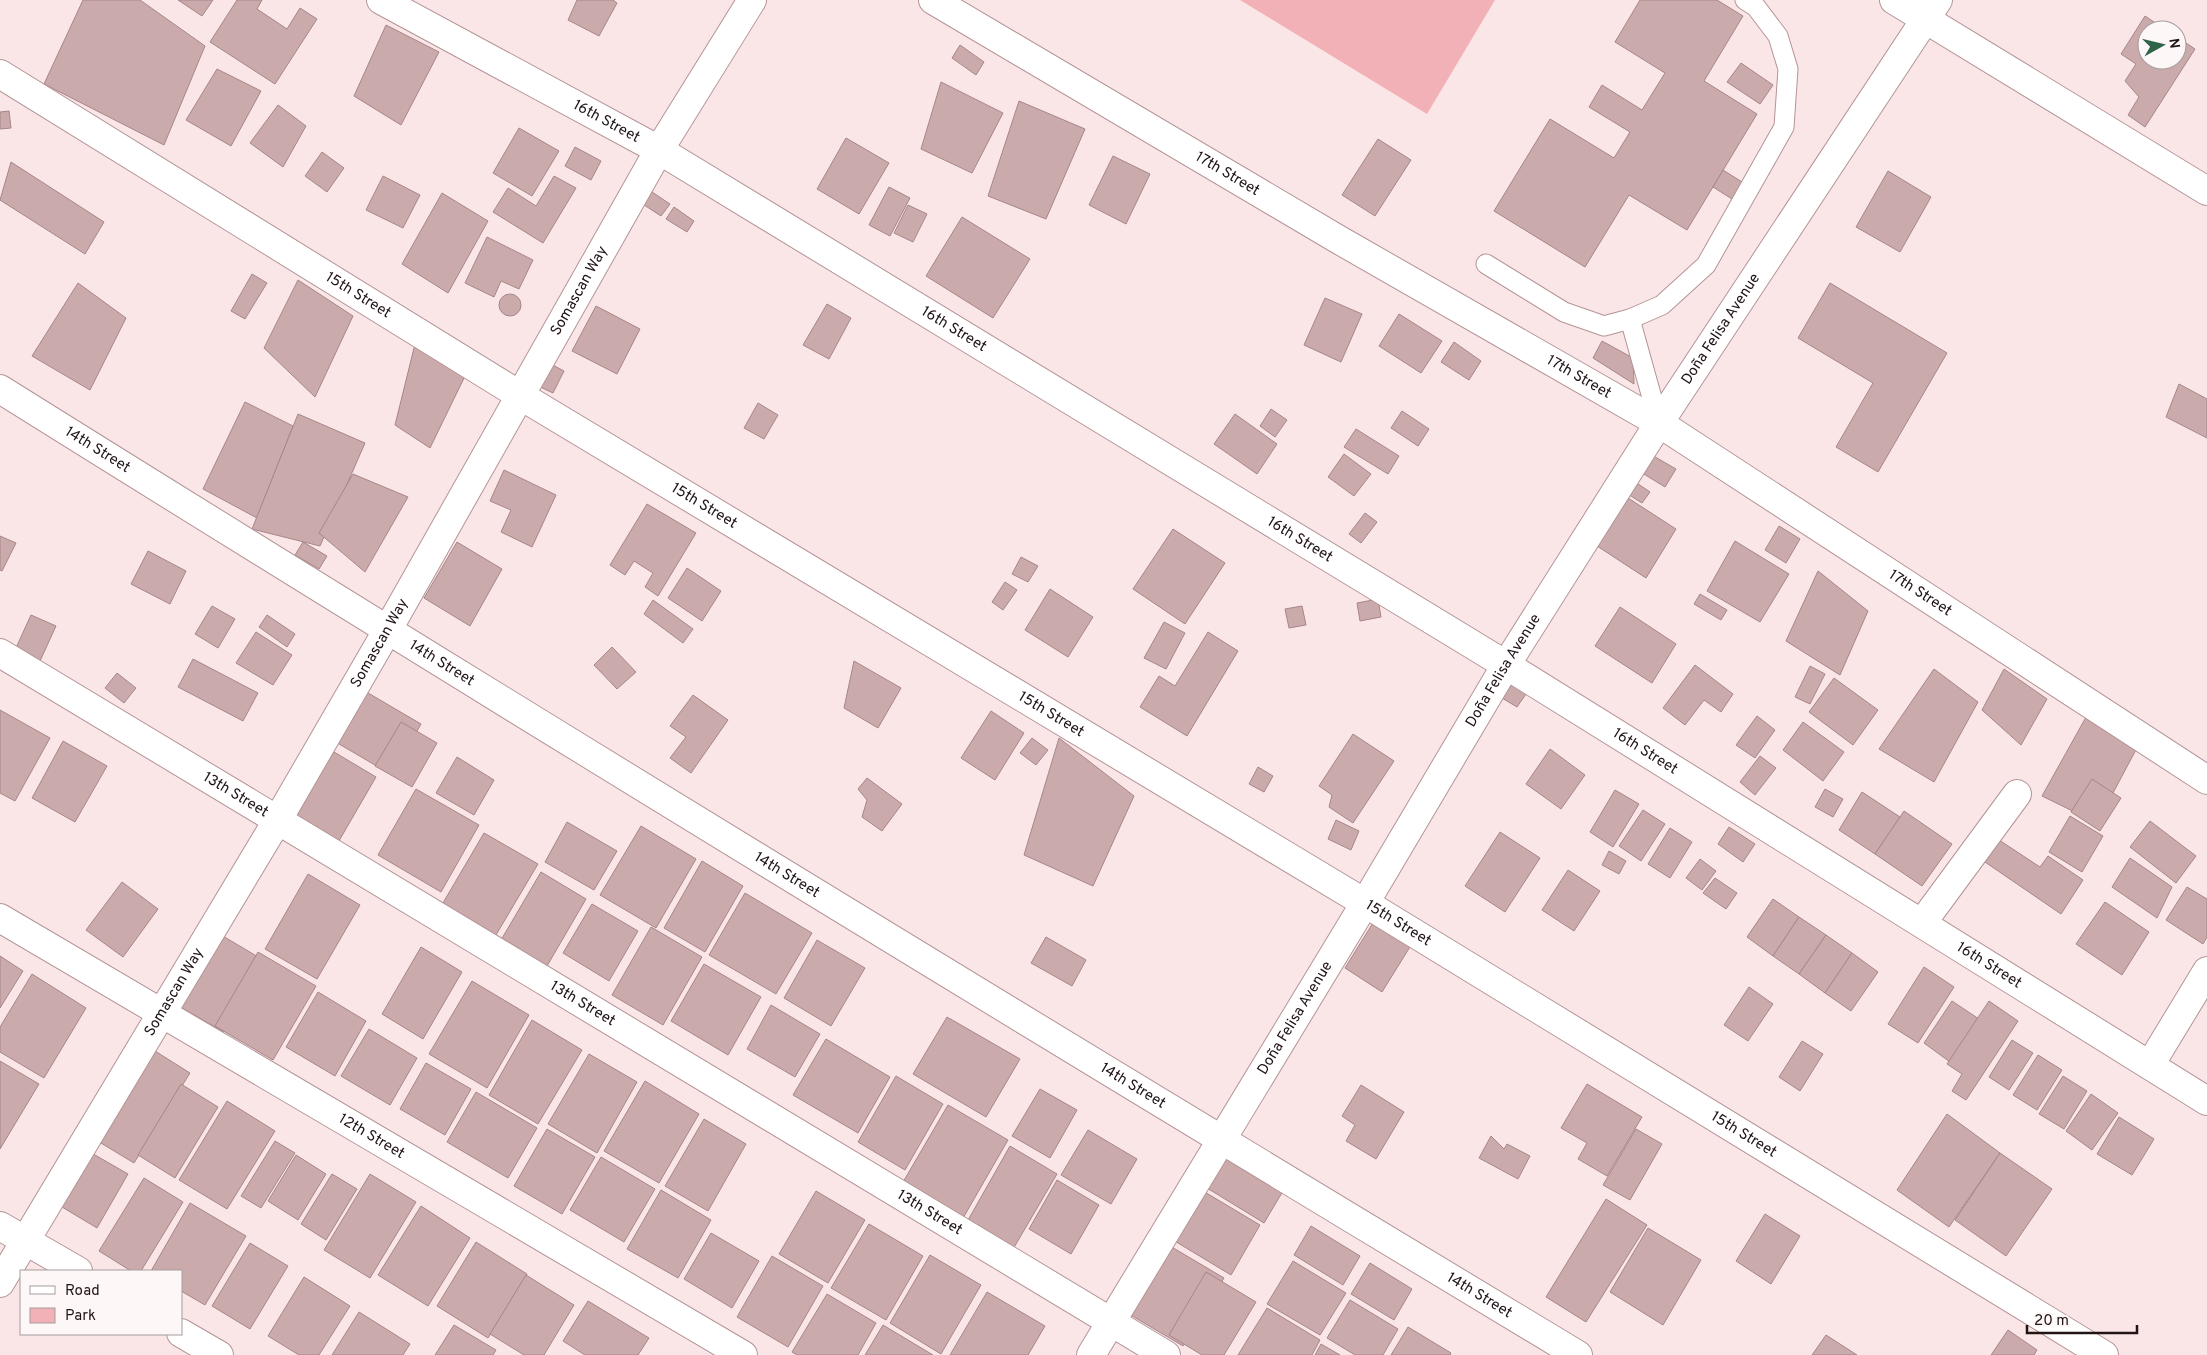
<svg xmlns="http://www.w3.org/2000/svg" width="2207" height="1355" font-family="Overpass,sans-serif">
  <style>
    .green { fill: #f2b1b7 }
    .building { fill: #cbaaac; stroke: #a68688 }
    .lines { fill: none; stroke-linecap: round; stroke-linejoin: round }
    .lane-casing { stroke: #b49496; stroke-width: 21 }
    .street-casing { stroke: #b49496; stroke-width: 30 }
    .secondary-casing { stroke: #b49496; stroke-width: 30 }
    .lane { stroke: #fff; stroke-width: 19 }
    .street { stroke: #fff; stroke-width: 28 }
    .secondary { stroke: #fff; stroke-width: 28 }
    .labels { text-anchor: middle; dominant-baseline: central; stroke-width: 4.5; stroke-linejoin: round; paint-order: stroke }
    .street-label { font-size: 15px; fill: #201415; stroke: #fef7f7 }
  </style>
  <rect width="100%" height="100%" fill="#fbe6e7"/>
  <polygon class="green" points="1240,0 1495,0 1427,114"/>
  <g class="building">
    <polygon points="83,0 140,0 205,46 164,145 44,84"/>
    <polygon points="178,0 213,0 202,16"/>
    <polygon points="237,0 262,0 257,9 287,29 300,8 317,19 275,84 210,42"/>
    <polygon points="577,0 613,0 617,3 599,36 568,20"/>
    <polygon points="1640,0 1717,0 1743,16 1704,81 1757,114 1687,230 1629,195 1585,267 1494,211 1550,119 1614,158 1630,132 1589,107 1602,85 1642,110 1665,73 1615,42"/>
    <polygon points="2145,16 2166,30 2147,30 2147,60 2177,60 2177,37 2195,49 2145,127 2128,115 2139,97 2125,81 2136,64 2121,54"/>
    <polygon points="386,25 439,52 401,125 354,96"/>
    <polygon points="960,45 984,62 976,75 952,58"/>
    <polygon points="1741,63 1773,85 1760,104 1727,82"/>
    <polygon points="217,69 261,91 231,146 186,120"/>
    <polygon points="941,82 1003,113 972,173 921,149"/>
    <polygon points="1019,101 1085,129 1046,219 988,196"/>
    <polygon points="278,105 306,126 283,167 250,143"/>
    <polygon points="9,111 11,128 0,129 0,112"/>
    <polygon points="519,128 559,151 532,196 493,173"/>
    <polygon points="846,138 889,163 859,214 817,189"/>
    <polygon points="1378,139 1411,160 1375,216 1342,195"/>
    <polygon points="575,147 601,161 591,180 565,166"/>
    <polygon points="322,152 344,168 327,192 305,176"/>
    <polygon points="1113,156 1150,174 1126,224 1089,205"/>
    <polygon points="11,162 104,222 85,254 0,200"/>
    <polygon points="1723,170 1742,182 1732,199 1713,187"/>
    <polygon points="1888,171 1931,197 1900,252 1856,227"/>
    <polygon points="383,176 420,195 403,228 366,210"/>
    <polygon points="554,176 576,188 543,243 493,212 508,188 536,206"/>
    <polygon points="889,187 910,198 890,236 869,225"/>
    <polygon points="646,188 670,204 661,216 638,201"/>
    <polygon points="442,193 488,221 448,293 402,264"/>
    <polygon points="908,205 927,214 913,242 894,233"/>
    <polygon points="674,207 694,221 687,232 666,219"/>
    <polygon points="962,217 1030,259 993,318 926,276"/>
    <polygon points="487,237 533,260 519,289 501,281 494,297 465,283"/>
    <polygon points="252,274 267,283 245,319 231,311"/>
    <polygon points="298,280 353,316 315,397 264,348"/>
    <polygon points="78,283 126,318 90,390 32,356"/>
    <polygon points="1830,283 1947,353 1878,472 1836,447 1873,383 1798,338"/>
    <circle cx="510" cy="305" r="11"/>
    <polygon points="1325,298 1362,314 1341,362 1304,345"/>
    <polygon points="827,304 851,318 829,359 803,345"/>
    <polygon points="596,306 640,329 617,374 572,351"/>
    <polygon points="1399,314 1442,341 1421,373 1379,346"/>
    <polygon points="1602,341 1633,358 1634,384 1593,358"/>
    <polygon points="1454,342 1481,361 1469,380 1441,362"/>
    <polygon points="415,344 465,376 430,448 395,425"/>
    <polygon points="547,362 564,371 553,393 536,385"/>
    <polygon points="2179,384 2207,399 2207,438 2166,417"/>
    <polygon points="245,402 293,426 257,518 203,489"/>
    <polygon points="758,403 778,415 764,439 744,428"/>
    <polygon points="1271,409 1287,420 1275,437 1260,426"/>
    <polygon points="1402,411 1429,429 1418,446 1391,428"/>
    <polygon points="298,414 365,443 320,546 252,529"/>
    <polygon points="1235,414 1277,444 1257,474 1214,444"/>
    <polygon points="1356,429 1399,456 1388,474 1344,447"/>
    <polygon points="1344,454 1371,474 1354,496 1328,477"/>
    <polygon points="1650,454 1676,469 1665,487 1639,471"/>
    <polygon points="504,470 556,495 532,547 501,532 511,510 490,501"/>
    <polygon points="353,474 408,497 365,572 319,533"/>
    <polygon points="1631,479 1650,492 1642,503 1623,491"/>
    <polygon points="1625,496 1676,529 1646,578 1594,544"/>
    <polygon points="647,504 696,533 658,596 645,587 653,573 634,561 625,575 610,565"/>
    <polygon points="1365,513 1377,522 1361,543 1349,534"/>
    <polygon points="1779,526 1800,539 1786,563 1765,550"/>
    <polygon points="1173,529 1225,563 1185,624 1133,589"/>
    <polygon points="0,536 16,543 2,571 0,570"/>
    <polygon points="1735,541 1789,574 1760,622 1707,591"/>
    <polygon points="303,542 327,556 319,569 295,555"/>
    <polygon points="457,542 502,569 470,626 424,598"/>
    <polygon points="148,551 186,571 170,604 131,584"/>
    <polygon points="1021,557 1038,566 1028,582 1012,574"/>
    <polygon points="687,568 721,591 702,621 668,598"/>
    <polygon points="1818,571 1868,611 1840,675 1786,641"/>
    <polygon points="1005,582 1017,590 1003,610 992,602"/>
    <polygon points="1050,589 1093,617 1068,657 1025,630"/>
    <polygon points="1700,594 1727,610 1721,620 1694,604"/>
    <polygon points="1378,599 1381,617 1360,621 1357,603"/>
    <polygon points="653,600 693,629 683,643 644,614"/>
    <polygon points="212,606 235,619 218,648 195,634"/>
    <polygon points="1302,606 1306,625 1289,628 1285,609"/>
    <polygon points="1620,607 1676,644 1652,683 1595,646"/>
    <polygon points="31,615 56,626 40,661 15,650"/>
    <polygon points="267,615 295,634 287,647 259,627"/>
    <polygon points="1164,622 1185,633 1166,669 1144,658"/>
    <polygon points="256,632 292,655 273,685 236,663"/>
    <polygon points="1208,632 1238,651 1187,736 1140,707 1159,676 1175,686"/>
    <polygon points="612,647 636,672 617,689 594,665"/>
    <polygon points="193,659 258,693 243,721 178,687"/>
    <polygon points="854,661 901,688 878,728 844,708"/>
    <polygon points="1695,665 1733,694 1721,712 1704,700 1685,725 1663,708"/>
    <polygon points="1810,666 1825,674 1810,704 1795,697"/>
    <polygon points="1934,669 1978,702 1934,782 1879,749"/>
    <polygon points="2004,669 2047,699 2021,745 1982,710"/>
    <polygon points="117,673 136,688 124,703 105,688"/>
    <polygon points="1834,678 1878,710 1853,745 1809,712"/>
    <polygon points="1511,684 1526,694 1517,707 1502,698"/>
    <polygon points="363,690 421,724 392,775 334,741"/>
    <polygon points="693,695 728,720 691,773 670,758 686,737 670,726"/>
    <polygon points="0,710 50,738 15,801 0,793"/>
    <polygon points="2090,710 2138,746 2097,823 2042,796"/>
    <polygon points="991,711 1024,733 995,780 961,758"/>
    <polygon points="1757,716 1775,730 1755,758 1736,745"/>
    <polygon points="401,722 437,743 412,787 375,766"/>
    <polygon points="1803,722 1844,752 1823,781 1783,750"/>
    <polygon points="1353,734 1394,761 1353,823 1329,807 1332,795 1319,786"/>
    <polygon points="1032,738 1048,750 1036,765 1020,753"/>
    <polygon points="1059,738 1134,796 1093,886 1024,855"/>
    <polygon points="63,741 107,766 75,822 32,798"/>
    <polygon points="324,746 376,777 336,846 284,815"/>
    <polygon points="1550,749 1585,775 1561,809 1526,784"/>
    <polygon points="1760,756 1776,768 1755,795 1740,782"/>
    <polygon points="457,757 494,780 474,815 436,793"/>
    <polygon points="1258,767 1273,776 1264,792 1249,784"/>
    <polygon points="867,778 902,804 882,831 862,817 867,800 858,789"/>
    <polygon points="2092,779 2121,798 2100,831 2071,812"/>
    <polygon points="416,789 479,825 441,892 378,855"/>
    <polygon points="1825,789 1843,799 1833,817 1815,807"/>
    <polygon points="1615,790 1639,804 1613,847 1590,832"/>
    <polygon points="1862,792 1900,817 1875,854 1839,830"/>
    <polygon points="1643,810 1665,824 1641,861 1619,846"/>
    <polygon points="1904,811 1952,844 1922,886 1875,854"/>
    <polygon points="2070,816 2103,836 2082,872 2049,852"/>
    <polygon points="1336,820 1359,831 1351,850 1328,839"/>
    <polygon points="2150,821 2196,856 2176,883 2130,847"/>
    <polygon points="567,822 617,851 594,890 545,862"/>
    <polygon points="641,826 696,859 656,928 600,895"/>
    <polygon points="1729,827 1755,844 1743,862 1718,844"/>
    <polygon points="1670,828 1692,842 1670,878 1648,864"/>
    <polygon points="1500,832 1540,858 1505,912 1465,886"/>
    <polygon points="484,833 538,864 493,940 440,908"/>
    <polygon points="1996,838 2040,867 2048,856 2083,880 2061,914 1982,860"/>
    <polygon points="1609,851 1626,861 1619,874 1602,865"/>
    <polygon points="2130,858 2172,887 2157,918 2112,887"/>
    <polygon points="1700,859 1716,871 1702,890 1686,878"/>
    <polygon points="702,861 743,886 705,952 664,928"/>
    <polygon points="1568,870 1600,891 1574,931 1542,910"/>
    <polygon points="541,872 586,899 547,966 501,940"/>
    <polygon points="308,874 360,905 317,979 265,949"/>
    <polygon points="1715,878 1737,893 1726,909 1703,893"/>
    <polygon points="122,882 158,909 123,957 86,930"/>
    <polygon points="2187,887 2207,899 2207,937 2203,944 2166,920"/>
    <polygon points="745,893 812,933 776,994 709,955"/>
    <polygon points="1773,899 1799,917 1773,956 1747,937"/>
    <polygon points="2105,902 2149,932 2122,975 2076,944"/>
    <polygon points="592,904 638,931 609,981 563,953"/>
    <polygon points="1799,917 1826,935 1799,974 1773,956"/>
    <polygon points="1376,918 1413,942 1382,992 1345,968"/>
    <polygon points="651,927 702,957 663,1025 612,995"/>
    <polygon points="216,932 265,961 224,1032 175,1004"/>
    <polygon points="1826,935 1852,953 1825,993 1799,974"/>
    <polygon points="1046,937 1086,960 1072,986 1031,963"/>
    <polygon points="817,940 865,968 831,1026 784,998"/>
    <polygon points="421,947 462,972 423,1039 382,1014"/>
    <polygon points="258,952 316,986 273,1060 215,1026"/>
    <polygon points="1852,953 1878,972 1851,1011 1825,993"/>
    <polygon points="0,956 23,971 0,1008"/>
    <polygon points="704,964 761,997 728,1055 671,1021"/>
    <polygon points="1924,967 1954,987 1918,1043 1888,1024"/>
    <polygon points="32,974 86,1008 44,1078 0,1052 0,1027"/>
    <polygon points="472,981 529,1015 487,1088 429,1054"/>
    <polygon points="1749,987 1773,1004 1748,1041 1724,1025"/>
    <polygon points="318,992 366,1021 335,1076 286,1047"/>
    <polygon points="1952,1001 1979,1019 1950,1062 1924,1043"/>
    <polygon points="1989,1001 2018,1021 1966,1100 1952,1091 1962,1074 1947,1064"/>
    <polygon points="771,1005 820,1034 795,1077 747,1049"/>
    <polygon points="947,1017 1020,1059 986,1117 913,1074"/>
    <polygon points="532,1020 582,1050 538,1124 489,1095"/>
    <polygon points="369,1029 417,1058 390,1105 341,1076"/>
    <polygon points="826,1039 890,1077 858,1133 793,1095"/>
    <polygon points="2012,1040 2033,1053 2009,1090 1989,1077"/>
    <polygon points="1802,1041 1823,1054 1800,1091 1779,1077"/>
    <polygon points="147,1046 190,1073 134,1163 91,1137"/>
    <polygon points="589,1054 637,1082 597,1153 548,1124"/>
    <polygon points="2038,1055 2062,1070 2037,1110 2013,1095"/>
    <polygon points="0,1061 39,1084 0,1149"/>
    <polygon points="426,1063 471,1089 445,1135 400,1109"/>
    <polygon points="896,1076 943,1104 905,1170 858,1142"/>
    <polygon points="2063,1076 2087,1091 2064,1129 2039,1114"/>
    <polygon points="645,1081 699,1114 659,1183 604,1151"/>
    <polygon points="181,1084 218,1107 175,1178 138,1155"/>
    <polygon points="1587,1084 1642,1117 1607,1176 1578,1159 1587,1143 1561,1128"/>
    <polygon points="1361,1085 1404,1112 1376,1159 1346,1141 1355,1125 1342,1116"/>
    <polygon points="1040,1089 1077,1110 1050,1158 1012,1136"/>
    <polygon points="476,1092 537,1128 508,1178 447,1142"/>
    <polygon points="2091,1094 2118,1113 2092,1150 2066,1131"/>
    <polygon points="227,1101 275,1131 227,1209 179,1180"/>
    <polygon points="948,1105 1008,1140 959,1225 899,1189"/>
    <polygon points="1947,1114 2000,1153 1949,1227 1897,1190"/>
    <polygon points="2119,1117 2154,1139 2132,1175 2097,1154"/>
    <polygon points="704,1119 746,1144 708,1211 665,1186"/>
    <polygon points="547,1129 595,1157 562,1214 514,1186"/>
    <polygon points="1636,1129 1662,1144 1630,1200 1603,1185"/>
    <polygon points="1088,1130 1137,1159 1111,1204 1061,1175"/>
    <polygon points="1491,1136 1504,1149 1507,1144 1530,1156 1518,1179 1479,1158"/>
    <polygon points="275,1141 295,1153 261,1208 241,1196"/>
    <polygon points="1010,1146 1057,1174 1009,1256 963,1229"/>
    <polygon points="88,1151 128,1174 97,1228 57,1204"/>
    <polygon points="2000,1153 2052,1189 2006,1256 1955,1220"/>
    <polygon points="296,1155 326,1174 298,1220 268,1201"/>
    <polygon points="1225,1156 1283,1191 1264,1223 1207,1188"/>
    <polygon points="601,1157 655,1189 624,1242 570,1210"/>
    <polygon points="332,1174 357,1189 326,1240 301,1224"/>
    <polygon points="370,1174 416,1202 370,1278 324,1250"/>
    <polygon points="144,1178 183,1202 141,1271 131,1271 99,1251"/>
    <polygon points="1057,1180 1099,1205 1071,1254 1029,1229"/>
    <polygon points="661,1190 711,1220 678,1278 627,1249"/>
    <polygon points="816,1191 865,1220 828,1283 779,1254"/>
    <polygon points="1203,1191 1260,1225 1231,1275 1173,1240"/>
    <polygon points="1606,1199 1647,1225 1586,1322 1546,1297"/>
    <polygon points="190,1203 246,1236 205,1305 181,1291 181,1271 151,1271"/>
    <polygon points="421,1206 470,1238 428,1306 378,1275"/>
    <polygon points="1765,1214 1800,1236 1771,1284 1736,1261"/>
    <polygon points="869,1224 923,1256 886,1320 831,1288"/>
    <polygon points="1311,1226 1360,1256 1343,1285 1294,1255"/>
    <polygon points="1648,1228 1701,1260 1663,1325 1610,1292"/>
    <polygon points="711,1233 759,1261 732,1308 684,1279"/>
    <polygon points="476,1242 527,1274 488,1338 437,1306"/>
    <polygon points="250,1243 288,1266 250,1329 212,1306"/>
    <polygon points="1170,1246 1224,1278 1183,1346 1129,1314"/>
    <polygon points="930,1255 981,1285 941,1354 890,1323"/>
    <polygon points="772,1256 823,1286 788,1347 737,1317"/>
    <polygon points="1293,1261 1346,1293 1320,1335 1267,1304"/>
    <polygon points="1370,1263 1412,1289 1394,1320 1351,1294"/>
    <polygon points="1206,1272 1256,1302 1224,1355 1202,1355 1169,1335"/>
    <polygon points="526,1275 574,1305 544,1355 524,1355 490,1334"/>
    <polygon points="304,1277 350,1306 319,1355 299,1355 268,1336"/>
    <polygon points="987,1292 1045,1326 1028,1355 950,1355"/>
    <polygon points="827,1294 876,1323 858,1355 797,1355 792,1352"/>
    <polygon points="1350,1300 1398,1329 1383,1355 1355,1355 1327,1338"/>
    <polygon points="588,1301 649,1338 638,1355 585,1355 563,1341"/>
    <polygon points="1267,1308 1320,1340 1312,1355 1238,1355"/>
    <polygon points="359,1312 410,1344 403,1355 332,1355"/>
    <polygon points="454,1325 496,1350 493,1355 435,1355"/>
    <polygon points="883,1325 933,1355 865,1355"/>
    <polygon points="1408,1327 1451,1353 1450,1355 1391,1355"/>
    <polygon points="2008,1330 2037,1350 2034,1355 1991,1355"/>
    <polygon points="1826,1335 1857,1355 1812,1355"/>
    <polygon points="1321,1344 1340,1355 1315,1355"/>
  </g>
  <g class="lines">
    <g class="lane-casing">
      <g id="lane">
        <polyline points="1486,264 1564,312 1604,326 1630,319 1662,305 1706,265 1784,127 1788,69 1778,36 1756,7 1745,0"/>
        <polyline points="1630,319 1659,423"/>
      </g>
    </g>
    <g class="street-casing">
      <g id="street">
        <path id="s1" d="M381 0 659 150 1506 665 2207 1101"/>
        <path id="s2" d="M933 0 1341 241 1659 423 2207 780"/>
        <polyline points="1894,0 2207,191"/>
        <path id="s3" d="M0 74 521 396 1365 903 2104 1355"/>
        <path id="s4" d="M0 389C523 716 1050 1037 1578 1355"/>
        <path id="s5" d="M0 653 1166 1355"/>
        <path id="s6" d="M0 918 743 1355"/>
        <polyline points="1922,923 2017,794"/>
        <polyline points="2150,1065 2207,971"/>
        <polyline points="0,1226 78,1271"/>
        <polyline points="181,1333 219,1355"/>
      </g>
    </g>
    <g class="secondary-casing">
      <g id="secondary">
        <path id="s7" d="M0 1283 277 821 387 631 659 150 752 0"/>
        <path id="s8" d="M1091 1355 1365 903 1506 665 1659 423 1938 0"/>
      </g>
    </g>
    <use href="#lane" class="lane"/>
    <use href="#street" class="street"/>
    <use href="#secondary" class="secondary"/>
  </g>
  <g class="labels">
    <g class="street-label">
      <text stroke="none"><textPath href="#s1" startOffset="256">16th Street</textPath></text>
      <text stroke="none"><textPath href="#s2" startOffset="342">17th Street</textPath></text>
      <text stroke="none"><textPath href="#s7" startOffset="1149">Somascan Way</textPath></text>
      <text stroke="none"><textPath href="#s3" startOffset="421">15th Street</textPath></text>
      <text stroke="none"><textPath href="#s1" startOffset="661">16th Street</textPath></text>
      <text stroke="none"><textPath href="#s8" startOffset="1204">Doña Felisa Avenue</textPath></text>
      <text stroke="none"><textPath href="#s2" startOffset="748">17th Street</textPath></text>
      <text stroke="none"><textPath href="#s4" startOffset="115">14th Street</textPath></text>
      <text stroke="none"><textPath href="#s3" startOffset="826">15th Street</textPath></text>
      <text stroke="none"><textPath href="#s1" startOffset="1066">16th Street</textPath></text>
      <text stroke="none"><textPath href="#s2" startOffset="1152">17th Street</textPath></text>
      <text stroke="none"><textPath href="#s7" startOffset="744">Somascan Way</textPath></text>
      <text stroke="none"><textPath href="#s4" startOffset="520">14th Street</textPath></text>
      <text stroke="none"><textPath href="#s8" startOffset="799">Doña Felisa Avenue</textPath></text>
      <text stroke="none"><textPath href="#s3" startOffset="1231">15th Street</textPath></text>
      <text stroke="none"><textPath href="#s1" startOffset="1471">16th Street</textPath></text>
      <text stroke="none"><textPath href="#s5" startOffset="275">13th Street</textPath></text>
      <text stroke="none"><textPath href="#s4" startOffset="925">14th Street</textPath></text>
      <text stroke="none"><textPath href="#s3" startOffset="1636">15th Street</textPath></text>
      <text stroke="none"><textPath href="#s1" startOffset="1876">16th Street</textPath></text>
      <text stroke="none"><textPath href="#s7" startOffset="339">Somascan Way</textPath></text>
      <text stroke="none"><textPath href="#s5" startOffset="680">13th Street</textPath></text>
      <text stroke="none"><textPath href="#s8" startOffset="394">Doña Felisa Avenue</textPath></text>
      <text stroke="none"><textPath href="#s4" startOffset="1330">14th Street</textPath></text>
      <text stroke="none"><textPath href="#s3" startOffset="2041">15th Street</textPath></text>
      <text stroke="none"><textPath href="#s6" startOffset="431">12th Street</textPath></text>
      <text stroke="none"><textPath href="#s5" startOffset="1085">13th Street</textPath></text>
      <text stroke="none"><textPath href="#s4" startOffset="1735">14th Street</textPath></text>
    </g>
  </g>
  <rect x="20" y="1270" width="162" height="65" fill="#fef7f7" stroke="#a59c9d"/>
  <rect x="30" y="1286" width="25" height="8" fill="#ffffff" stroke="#a59c9d"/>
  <text x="65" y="1295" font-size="15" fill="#201415">Road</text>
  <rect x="30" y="1308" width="25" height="15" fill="#f2b1b7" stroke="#a59c9d"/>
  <text x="65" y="1320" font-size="15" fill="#201415">Park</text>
  <g transform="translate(2162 45) rotate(82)"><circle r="24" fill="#fef7f7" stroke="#a59c9d"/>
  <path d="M0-4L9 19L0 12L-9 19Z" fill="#2f6449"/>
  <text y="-8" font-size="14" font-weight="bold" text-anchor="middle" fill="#201415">N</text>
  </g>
  <path d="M2027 1325v8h110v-8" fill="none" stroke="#201415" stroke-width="2.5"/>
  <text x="2034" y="1325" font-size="15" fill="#201415" stroke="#fef7f7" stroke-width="4" paint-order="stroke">20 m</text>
</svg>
